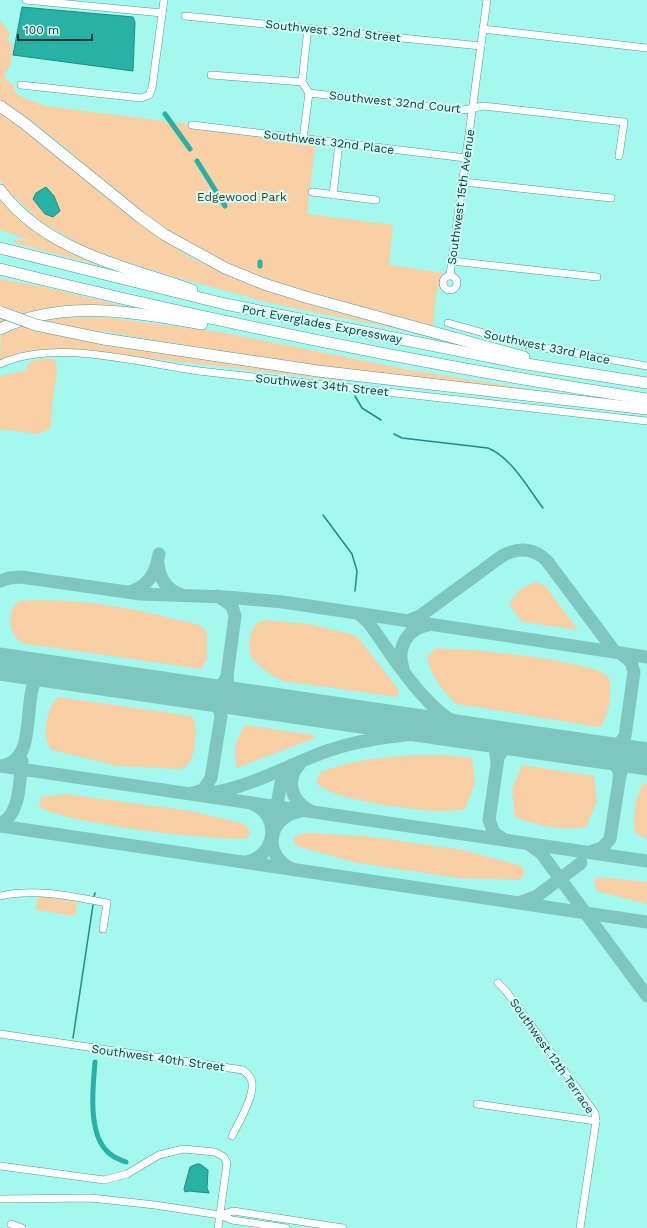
<svg xmlns="http://www.w3.org/2000/svg" width="647" height="1228" font-family="'Work Sans',sans-serif">
  <style>
    .green { fill: #f9cfa6 }
    .water { fill: #28b1a5; stroke: #218c82 }
    .lines { fill: none; stroke-linecap: round; stroke-linejoin: round }
    .stream { stroke: #218c82; stroke-width: 1.5 }
    .canal { stroke: #28b1a5; stroke-width: 5 }
    .taxiway { stroke: #7fc7be; stroke-width: 13 }
    .runway { stroke: #7fc7be; stroke-width: 33 }
    .minor-casing { stroke: #4b9f96; stroke-width: 8 }
    .highway-casing { stroke: #4b9f96; stroke-width: 12 }
    .minor { stroke: #fff; stroke-width: 7 }
    .highway { stroke: #fff; stroke-width: 11 }
    .highway-bridge-casing { stroke: #4b9f96; stroke-width: 12; stroke-linecap: butt }
    .highway-bridge { stroke: #fff; stroke-width: 11 }
    .labels { text-anchor: middle; dominant-baseline: central; stroke-width: 4; stroke-linejoin: round; paint-order: stroke }
    .street-label { font-size: 12px; fill: #113531; stroke: #cefef7 }
    .park-label { font-size: 12px; fill: #4c3115; stroke: #cefef7 }
  </style>
  <rect width="100%" height="100%" fill="#a4f8ed"/>
  <g class="green">
    <path d="M0 20 10 34 7 40 13 44 11 64 4 76 6 80 14 85V90L17 95 45 106 316 140 307 214 393 225 389 265 443 273 436 295 433 327C342 301 244 282 164 229 107 189 61 136 0 101Z"/>
    <path d="M0 112 50 147 124 211 127 212C151 230 174 249 200 262 266 295 340 313 411 332L270 303 171 276 92 251 41 222 3 186 0 179Z"/>
    <polygon points="0,196 14,213 37,234 106,267 14,243 14,240 29,240 0,230"/>
    <polygon points="0,279 44,287 132,308 92,306 55,307 0,324"/>
    <path d="M102 317 220 332 405 369 534 390V392C389 376 246 357 102 331L98 342 341 379V381L149 358 48 349 24 352 0 361 1 334 50 318Z"/>
    <polygon points="49,359 56,360 57,373 52,407 51,428 38,434 0,429 0,376 27,370 28,363 36,360"/>
    <polygon points="536,582 545,586 578,630 522,622 509,604 520,589"/>
    <path d="M20 601C72 598 126 606 177 620 186 622 202 623 207 632V659L201 669 21 643C18 639 13 635 12 630 8 621 11 605 20 601Z"/>
    <path d="M264 620 309 624 354 635 359 639 398 689 399 696 397 697 283 681C273 676 261 669 254 660 244 649 250 623 264 620Z"/>
    <path d="M435 649C458 647 599 660 609 678 610 681 610 684 610 687 611 705 609 708 602 725L599 727 457 704C447 697 425 668 428 655Z"/>
    <path d="M58 697 191 716C200 723 195 758 187 766 184 768 181 769 178 769L118 766 52 750C40 740 47 706 58 697Z"/>
    <polygon points="244,725 314,735 315,738 236,768 235,746"/>
    <path d="M416 755H446L472 758 475 783 465 809C457 810 448 812 440 811 416 810 330 801 316 782L321 772C352 760 384 757 416 755Z"/>
    <path d="M522 765 594 776 597 801 586 827C561 831 539 826 515 817L512 789Z"/>
    <path d="M643 783 647 784V839L635 833C633 809 634 805 643 783Z"/>
    <path d="M65 794 191 811 244 824 247 827 250 832 248 837 244 839C197 837 151 833 104 824 82 820 60 817 39 807L41 797Z"/>
    <polygon points="306,833 365,836 463,850 521,866 525,871 520,880 459,878 358,863 296,846 294,839 295,836"/>
    <polygon points="599,877 647,882 647,904 597,891 594,881"/>
    <polygon points="38,896 77,902 75,916 36,910"/>
  </g>
  <g class="water">
    <polygon points="22,7 133,17 135,22 133,71 13,55"/>
    <polygon points="46,187 54,196 60,211 53,217 45,214 33,199 36,193"/>
    <polygon points="197,1164 200,1164 208,1170 207,1188 209,1193 189,1191 185,1192 184,1189 190,1167"/>
  </g>
  <g class="lines">
    <g class="stream">
      <polyline points="355,396 362,408 381,420"/>
      <path d="M394 434 402 438 488 448C512 458 527 487 543 508"/>
      <polyline points="323,515 352,554 357,571 355,591"/>
      <polyline points="94,897 95,893"/>
      <polyline points="73,1038 93,905"/>
    </g>
    <g class="canal">
      <polyline points="165,114 190,149"/>
      <polyline points="197,161 225,206"/>
      <polyline points="260,262 260,266"/>
      <path d="M95 1062C93 1086 88 1129 105 1149 110 1156 118 1159 126 1162"/>
    </g>
    <g class="taxiway">
      <path d="M158 563C159 578 167 591 182 595"/>
      <polyline points="0,581 9,578 21,577 141,594 226,597 283,602 647,657"/>
      <path d="M129 592C148 587 156 573 159 554"/>
      <path d="M359 614 368 622C390 652 416 695 446 717 457 724 470 729 482 735"/>
      <path d="M407 621 420 616 502 556C518 547 534 548 547 561L615 652"/>
      <polyline points="0,661 14,666"/>
      <path d="M403 668C396 649 407 628 428 625"/>
      <path d="M227 676C227 690 235 695 247 700"/>
      <path d="M198 692C212 692 221 690 227 676L235 616 232 606 218 596"/>
      <polyline points="485,735 495,747 497,762"/>
      <polyline points="605,753 618,746 625,736 634,672 631,662 620,653"/>
      <path d="M300 764C285 779 291 801 309 810"/>
      <polyline points="0,766 647,861"/>
      <path d="M2 766C36 761 24 707 34 683L42 676 58 672"/>
      <path d="M619 779C621 766 629 761 641 758"/>
      <polyline points="193,793 203,790 211,778 221,716 218,705 213,699 194,692"/>
      <path d="M209 793C247 789 290 764 327 751 371 736 416 733 462 732"/>
      <polyline points="275,815 282,778 292,765"/>
      <path d="M0 824C21 814 19 782 22 761"/>
      <polyline points="0,826 647,922"/>
      <polyline points="503,839 494,833 489,820 498,758 505,746 519,740"/>
      <polyline points="530,845 541,853 647,996"/>
      <polyline points="590,852 602,848 610,839 620,775 615,762 605,753"/>
      <path d="M246 862C276 856 282 817 253 804"/>
      <path d="M292 869C261 855 268 816 301 811"/>
      <polyline points="521,902 537,896 581,863"/>
    </g>
    <polyline class="runway" points="0,664 647,759"/>
    <g class="minor-casing">
      <g id="minor">
        <polyline points="26,0 162,13"/>
        <polyline points="185,16 481,46"/>
        <polyline points="483,29 647,48"/>
        <polyline points="211,75 302,82"/>
        <polyline points="21,85 141,98 149,95 152,88 164,0"/>
        <polyline points="309,93 463,110 483,106 624,122 619,156"/>
        <polyline points="192,125 466,158"/>
        <polyline points="303,139 309,93 302,82 308,28"/>
        <polyline points="463,182 611,198"/>
        <polyline points="312,192 376,200"/>
        <polyline points="333,195 339,143"/>
        <polyline points="452,261 597,277"/>
        <polyline points="450,275 487,0"/>
        <circle cx="450" cy="283" r="7"/>
        <polyline points="448,323 523,344 647,366"/>
        <path d="M0 364C57 338 138 363 199 371L647 421"/>
        <path d="M0 896C35 888 72 896 107 903L103 929"/>
        <polyline points="498,983 506,991 595,1113 596,1121 580,1228"/>
        <path d="M0 1034 243 1070C245 1072 248 1074 250 1077 259 1090 238 1123 232 1136"/>
        <polyline points="477,1104 596,1121"/>
        <polyline points="0,1166 104,1180 127,1174 159,1155 183,1149 215,1152 224,1157 227,1163 218,1228"/>
        <polyline points="0,1199 91,1198 155,1205 220,1215 232,1220 286,1228"/>
        <polyline points="220,1215 233,1211 343,1228"/>
        <polyline points="11,1224 22,1228"/>
      </g>
    </g>
    <g class="highway-casing">
      <g id="highway">
        <polyline points="0,106 24,123 140,217 165,235 225,268 264,284 309,298 524,357"/>
        <path d="M0 190C45 251 124 266 192 290"/>
        <polyline points="0,248 225,304 520,363 647,383"/>
        <path d="M0 269C214 322 429 366 647 399"/>
        <path d="M0 329C62 299 136 312 202 324"/>
        <polyline points="104,339 318,371 647,409"/>
      </g>
    </g>
    <use href="#minor" class="minor"/>
    <use href="#highway" class="highway"/>
    <g class="highway-bridge-casing">
      <polyline id="highway-bridge" points="0,312 36,325 104,339"/>
    </g>
    <use href="#highway-bridge" class="highway-bridge"/>
  </g>
  <g class="labels">
    <g class="street-label">
      <text transform="translate(333 31) rotate(6)">Southwest 32nd Street</text>
      <text transform="translate(395 102) rotate(6)">Southwest 32nd Court</text>
      <text transform="translate(329 142) rotate(7)">Southwest 32nd Place</text>
      <text transform="translate(461 197) rotate(-82)">Southwest 15th Avenue</text>
      <text transform="translate(322 324) rotate(11)">Port Everglades Expressway</text>
      <text transform="translate(547 347) rotate(12)">Southwest 33rd Place</text>
      <text transform="translate(322 385) rotate(6)">Southwest 34th Street</text>
      <text transform="translate(552 1056) rotate(55)">Southwest 12th Terrace</text>
      <text transform="translate(158 1058) rotate(8)">Southwest 40th Street</text>
    </g>
    <g class="park-label">
      <text x="242" y="197">Edgewood Park</text>
    </g>
  </g>
  <path d="M18 34v6h74v-6" fill="none" stroke="#113531" stroke-width="2"/>
  <text x="24" y="34" font-size="12" fill="#113531" stroke="#cefef7" stroke-width="3" paint-order="stroke">100 m</text>
</svg>
